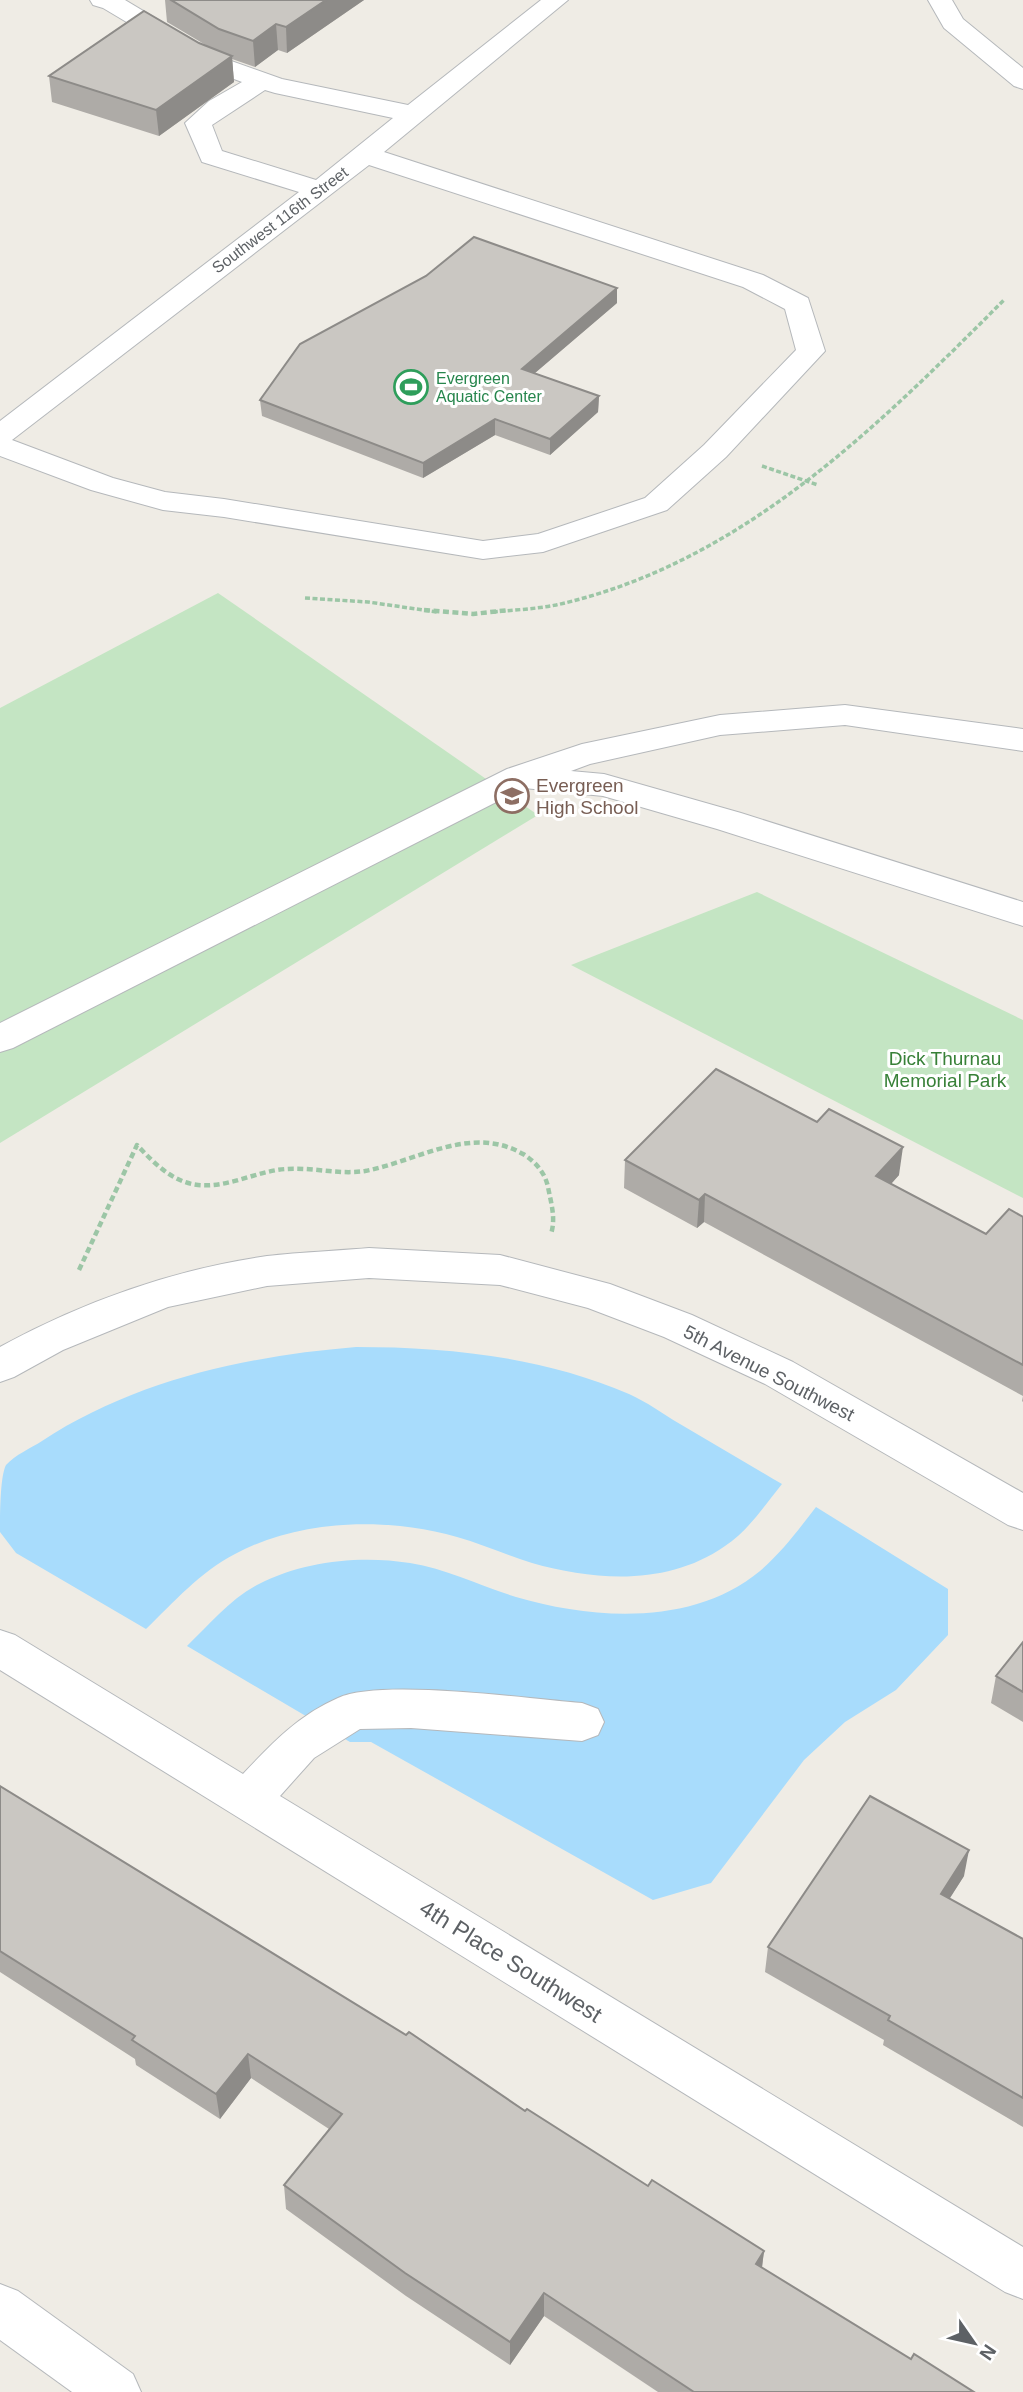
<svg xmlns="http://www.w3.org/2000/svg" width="1023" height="2392" font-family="Helvetica,sans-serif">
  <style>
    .green { fill: #c4e5c3 }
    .water { fill: #a8dcfc }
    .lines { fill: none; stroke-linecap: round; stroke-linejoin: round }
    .minor-casing { stroke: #b5b8bb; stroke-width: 2 }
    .path-far1 { stroke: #9cc6a6; stroke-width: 3.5; stroke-dasharray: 5 2.5; stroke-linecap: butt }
    .path { stroke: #9cc6a6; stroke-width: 4.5; stroke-dasharray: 6 3.5; stroke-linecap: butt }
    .minor { fill: #fff; fill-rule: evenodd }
    .wall { fill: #aeaba7 }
    .shaded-wall { fill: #8d8b88 }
    .building { fill: #cac7c2; stroke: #8d8b88; stroke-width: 2 }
    .labels { text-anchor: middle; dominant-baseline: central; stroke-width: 6; stroke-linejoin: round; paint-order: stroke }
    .far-street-label { font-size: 16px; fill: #5d6165; stroke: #fff }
    .far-leisure-label { font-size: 16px; fill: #27864d; stroke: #fff; text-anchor: start }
    .education-label { font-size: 19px; fill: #785e54; stroke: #fff; text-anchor: start }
    .park-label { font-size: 19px; fill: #388138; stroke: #fff }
    .street-label { font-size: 19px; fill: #5d6165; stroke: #fff }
    .near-street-label { font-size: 23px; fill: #5d6165; stroke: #fff }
  </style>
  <rect width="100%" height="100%" fill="#efece5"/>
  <g class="green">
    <polygon points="218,593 538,815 0,1143 0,708"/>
    <polygon points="757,892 1023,1020 1023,1198 571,965"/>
  </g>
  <g class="water">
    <path d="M356 1347C449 1347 543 1357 629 1394 647 1402 663 1414 680 1424 714 1444 748 1464 782 1484 765 1505 748 1531 725 1546 668 1586 596 1581 532 1563 506 1555 482 1544 457 1537 387 1517 300 1519 235 1554 200 1572 174 1602 146 1629L16 1553 0 1532C0 1516 0 1476 6 1465 15 1455 31 1448 42 1441 135 1380 247 1356 356 1347Z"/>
    <path d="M816 1507 948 1589V1635L896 1690 845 1722 804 1760 711 1883 653 1900 371 1742H350L187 1646C210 1624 230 1599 259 1584 303 1561 361 1555 410 1563 447 1569 480 1586 516 1597 594 1620 694 1626 760 1571 782 1552 799 1529 816 1507Z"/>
  </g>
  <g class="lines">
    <g class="minor-casing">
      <g id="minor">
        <path d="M90 0H125L220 57 282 79 408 105 541 0H568L384 152 763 275 808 298 825 351 726 457 667 510 543 552 483 559 224 517 163 510 91 490 0 456V421L299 192 202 162 185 123 209 101 242 82 202 67 103 8 93 5ZM265 90 275 93 393 118 316 180 222 151 212 125ZM369 165 743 287 785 309 796 350 704 445 645 498 538 534 483 541 224 499 165 492 113 478 12 440Z"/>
        <polygon points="928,0 952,0 963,19 1023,68 1023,89 1014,86 944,28"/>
        <polygon points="845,705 1023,729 1023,751 845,725 720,735 590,764 571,771 604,774 741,813 1023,902 1023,926 717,829 603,796 524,788 13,1048 0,1052 0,1023 507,769 582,744 720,715"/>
        <path d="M369 1248 500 1255 610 1284 692 1315 793 1362 1023 1493V1530L1008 1525 765 1384 664 1337 588 1308 500 1285 369 1278 267 1286 168 1307 63 1350 14 1377 0 1382V1347C82 1302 175 1269 267 1256 301 1252 335 1251 369 1248Z"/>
        <path d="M0 1630 15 1635 243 1774C272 1743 299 1715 338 1698 380 1678 530 1699 582 1703L598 1709 604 1722 598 1735 582 1741 411 1728 360 1729 314 1758 280 1796 1023 2247V2299L1005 2292 0 1670Z"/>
        <polygon points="0,2284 18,2291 133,2374 141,2392 72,2392 0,2340"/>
      </g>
    </g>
    <g class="path-far1">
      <polyline points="762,466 818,485"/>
      <polyline points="305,598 368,602 437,612"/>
      <path d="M493 612C513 610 536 609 556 605 740 564 875 429 1004 300"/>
    </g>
    <g class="path">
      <polyline points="424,610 473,614 509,610"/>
      <path d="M79 1270 137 1145C154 1163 172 1182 198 1185 229 1188 256 1171 286 1169 313 1167 338 1175 365 1171 418 1161 471 1124 523 1154 536 1162 545 1173 548 1187 551 1203 556 1218 551 1234"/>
    </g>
    <use href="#minor" class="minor"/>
  </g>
  <g class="wall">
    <polygon points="165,0 364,0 287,53 278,50 255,67 232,59 234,82 159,136 52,102 49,76 199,43 209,47 167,22"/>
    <polygon points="617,303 535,373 599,396 598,412 550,455 495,435 423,478 262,416 260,400"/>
    <polygon points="625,1160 899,1175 891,1184 986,1234 1023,1217 1023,1402 1022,1401 1023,1396 704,1222 697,1228 624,1188"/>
    <polygon points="1023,1642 1023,1722 991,1703 996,1676"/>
    <polygon points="0,1786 648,2186 764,2251 762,2268 911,2359 974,2392 658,2392 544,2316 510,2365 406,2296 286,2209 284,2185 329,2129 251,2078 220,2119 136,2065 135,2059 0,1972"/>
    <polygon points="964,1876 949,1899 1023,1939 1023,2127 883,2045 884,2040 765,1972 768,1947"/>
  </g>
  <g class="shaded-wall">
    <polygon points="326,0 364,0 287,53 286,27"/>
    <polygon points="276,24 278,50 255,67 253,41"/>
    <polygon points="232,56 234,82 159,136 156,110"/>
    <polygon points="617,288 617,303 522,384 522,369"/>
    <polygon points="599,396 598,412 550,455 550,439"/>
    <polygon points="495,419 495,435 423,478 423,463"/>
    <polygon points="903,1147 899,1175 872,1205 876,1176"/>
    <polygon points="705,1194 704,1222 697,1228 699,1200"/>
    <polygon points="969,1850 964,1876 936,1920 941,1894"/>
    <polygon points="248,2054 251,2078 220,2119 216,2094"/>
    <polygon points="764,2251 761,2274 756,2264"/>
    <polygon points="544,2293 544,2316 510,2365 510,2342"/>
  </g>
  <g class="building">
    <polygon points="171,0 326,0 286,27 276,24 253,41 219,29"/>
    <polygon points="144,11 199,43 232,56 156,110 49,76"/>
    <polygon points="474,237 617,288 522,369 599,396 550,439 495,419 423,463 260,400 300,344 426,276"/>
    <polygon points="716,1069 817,1122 829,1109 903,1147 876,1176 986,1234 1009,1209 1023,1217 1023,1365 705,1194 699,1200 625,1160"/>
    <polygon points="1023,1642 1023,1692 996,1676"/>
    <polygon points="0,1786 406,2035 409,2032 525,2111 527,2109 648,2186 652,2180 764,2251 756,2264 911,2359 914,2354 974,2392 694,2392 544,2293 510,2342 405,2273 284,2185 342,2114 248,2054 216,2094 132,2040 135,2036 0,1951"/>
    <polygon points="870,1796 969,1850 941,1894 1023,1939 1023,2098 888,2020 890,2016 768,1947"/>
  </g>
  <defs>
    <g id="stadium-ring" transform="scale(1.75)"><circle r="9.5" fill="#fff" stroke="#2e9e5b" stroke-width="1.5"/><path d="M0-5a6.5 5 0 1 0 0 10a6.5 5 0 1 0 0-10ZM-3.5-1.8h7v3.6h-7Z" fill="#2e9e5b"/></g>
    <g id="school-ring" transform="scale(1.75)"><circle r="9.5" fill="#fff" stroke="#8d6e63" stroke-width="1.5"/><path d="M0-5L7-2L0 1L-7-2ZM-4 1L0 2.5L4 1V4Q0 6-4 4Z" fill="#8d6e63"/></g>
  </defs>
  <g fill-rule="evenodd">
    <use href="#stadium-ring" x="411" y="387"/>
    <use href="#school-ring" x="512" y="796"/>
  </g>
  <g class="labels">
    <g class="far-street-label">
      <text transform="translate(280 220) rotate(-37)">Southwest 116th Street</text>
    </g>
    <g class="far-leisure-label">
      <text x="436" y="378">Evergreen<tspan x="436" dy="18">Aquatic Center</tspan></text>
    </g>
    <g class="education-label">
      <text x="536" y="785">Evergreen<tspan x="536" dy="22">High School</tspan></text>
    </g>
    <g class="park-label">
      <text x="945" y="1058">Dick Thurnau<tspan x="945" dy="22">Memorial Park</tspan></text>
    </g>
    <g class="street-label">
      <text transform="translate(769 1373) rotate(27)">5th Avenue Southwest</text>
    </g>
    <g class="near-street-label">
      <text transform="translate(511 1961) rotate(32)">4th Place Southwest</text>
    </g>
  </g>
  <g transform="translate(974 2343) rotate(124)" stroke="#ffffff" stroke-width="5" paint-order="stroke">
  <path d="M0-5L12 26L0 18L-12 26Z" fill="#5d6165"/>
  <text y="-10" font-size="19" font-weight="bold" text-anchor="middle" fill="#5d6165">N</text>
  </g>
</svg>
